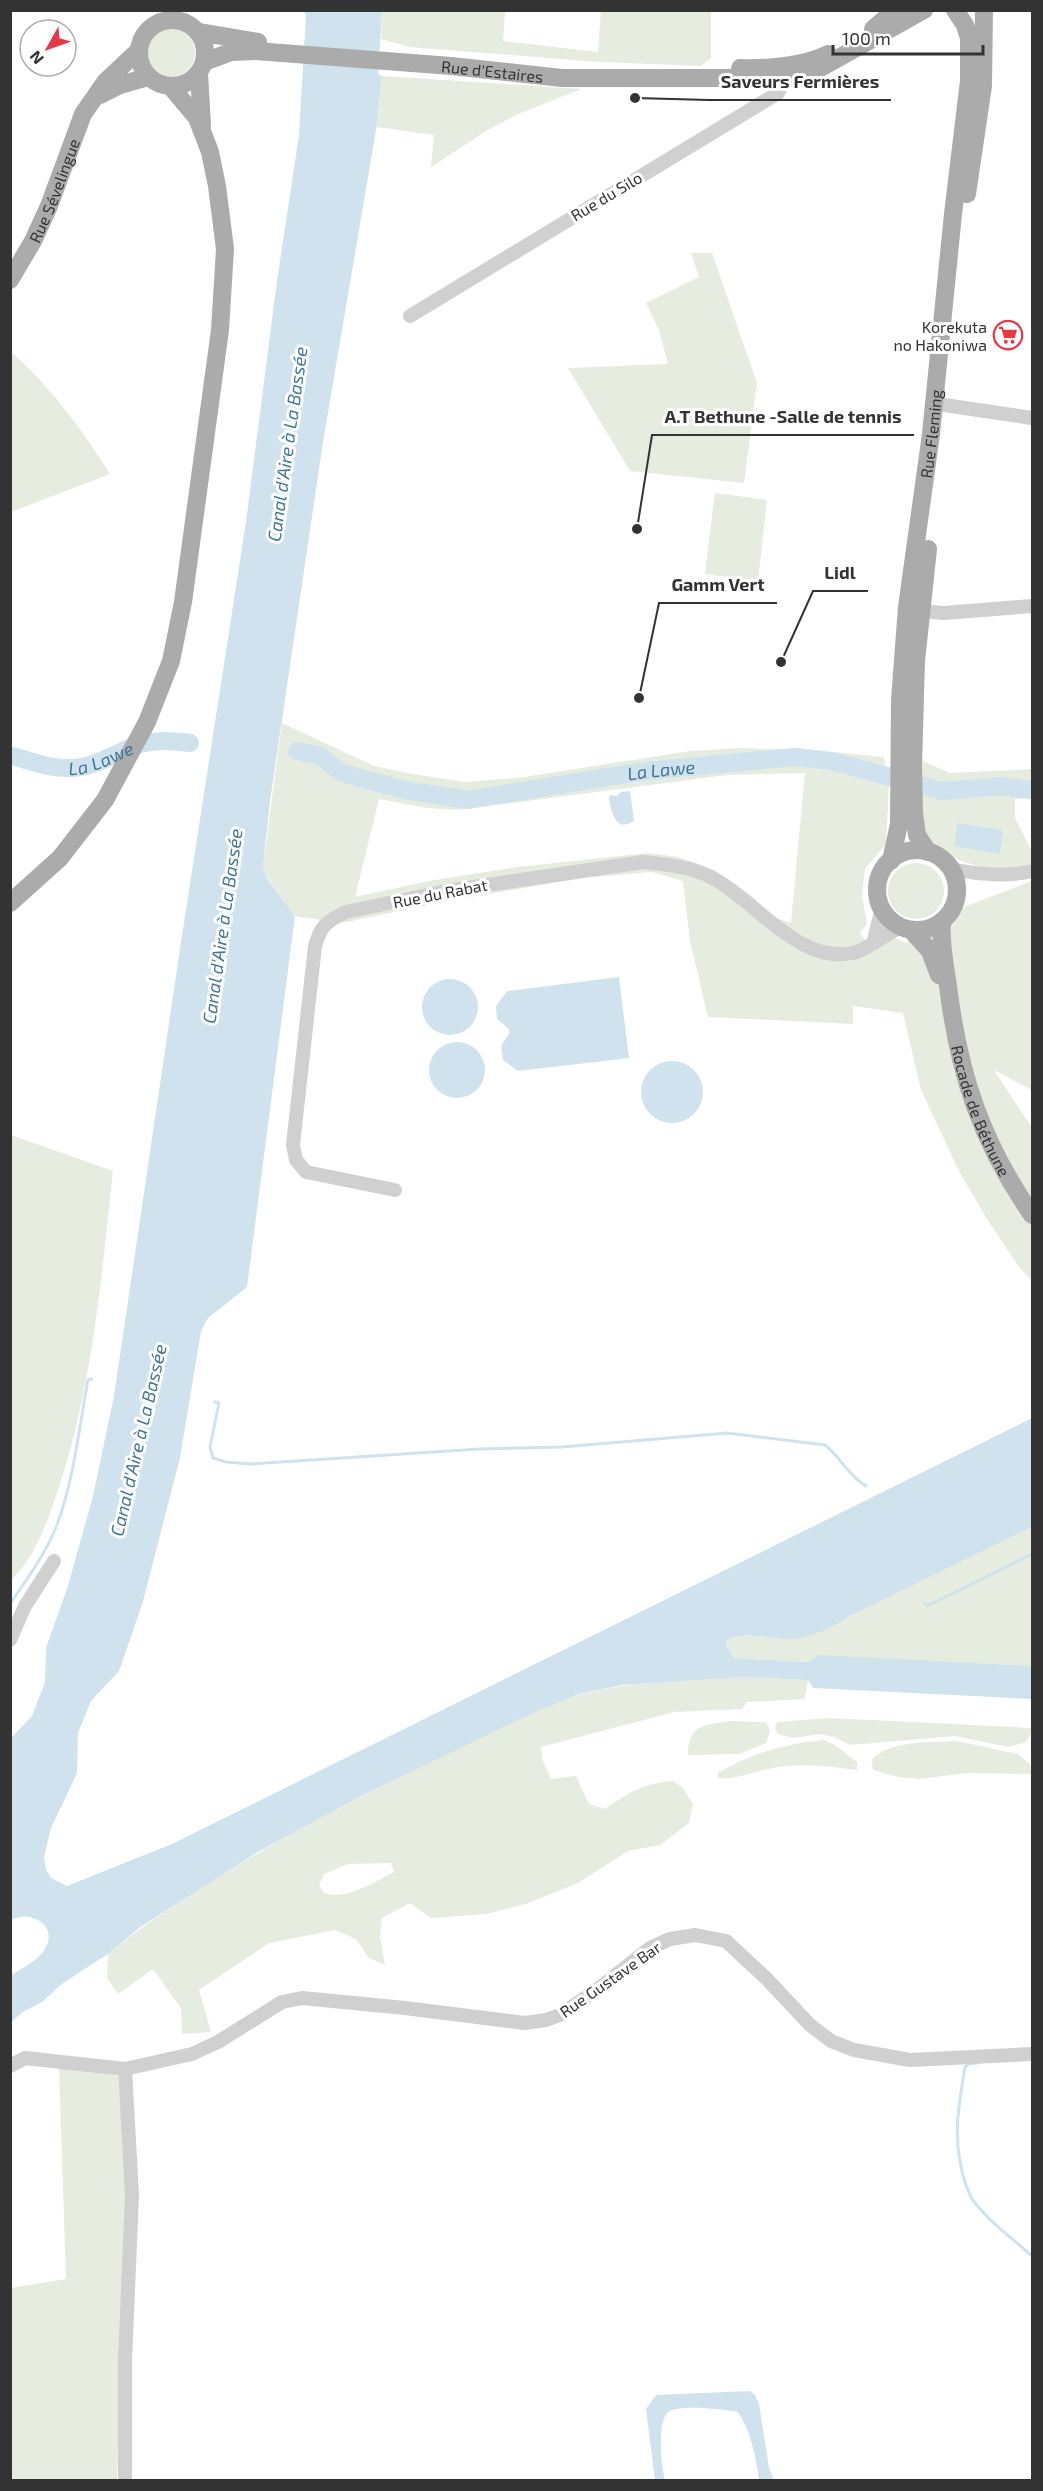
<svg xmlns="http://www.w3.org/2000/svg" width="1043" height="2491" font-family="'Exo 2',sans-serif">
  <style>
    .green { fill: #e6ecdf; fill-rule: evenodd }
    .water { fill: #cfe2ee }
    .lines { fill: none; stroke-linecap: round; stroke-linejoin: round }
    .stream { stroke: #cfe2ee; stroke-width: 3 }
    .river { stroke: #cfe2ee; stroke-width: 18 }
    .minor { stroke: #d0d0d0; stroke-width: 14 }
    .major { stroke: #ababab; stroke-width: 18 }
    .labels { text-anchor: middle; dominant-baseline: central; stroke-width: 6; stroke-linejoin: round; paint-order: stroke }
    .street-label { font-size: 16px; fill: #333; stroke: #fff }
    .poi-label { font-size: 16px; fill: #333; stroke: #fff; text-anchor: end }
    .water-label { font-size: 18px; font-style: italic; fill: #3f7597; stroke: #fff }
    .leader { fill: none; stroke: #333; stroke-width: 2 }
    .callout-dot { fill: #333; stroke: #fff; stroke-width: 2 }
    .callout-label { font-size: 18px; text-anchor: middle; font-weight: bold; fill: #333; stroke: #fff; stroke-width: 6; stroke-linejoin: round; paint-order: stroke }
  </style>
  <rect width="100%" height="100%" fill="#fff"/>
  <g class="green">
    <polygon points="382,11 505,11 503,41 598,52 601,11 711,11 711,58 701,66 600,62 409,47 381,39"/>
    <circle cx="171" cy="53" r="24"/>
    <polygon points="382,76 581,89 516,115 486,131 431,167 434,135 377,127"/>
    <polygon points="691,253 712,253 757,383 744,483 630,471 568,368 668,364 659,330 646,303 699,277"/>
    <path d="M11 352C50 386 82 430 110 474L11 512Z"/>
    <polygon points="715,493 767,500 758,581 705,574"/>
    <path d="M282 723 374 766 412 774 464 782 518 778 690 751 742 748 812 750 884 757 889 785 886 844 865 869 862 895 867 924 860 933 873 952 893 937 906 943 953 925 964 907 1032 881V1090L994 1070 1032 1128V1281L1019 1267 987 1219 959 1171 921 1090 903 1013 853 1006V1024L708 1017 690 941 683 881 652 872 583 878 447 901 342 923 295 916 266 876 263 867ZM805 773 791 923 776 918 750 895 714 870 679 857 648 853 518 867 429 881 355 897 379 799 427 808 457 810 727 775Z"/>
    <path d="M920 760 950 773 1032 769V798L1015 799V818L1032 851V864C998 871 968 870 939 848 934 844 926 837 924 831 920 816 921 778 920 760Z"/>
    <circle cx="916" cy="891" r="28"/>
    <path d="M11 1135 113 1171C101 1281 92 1392 56 1496 46 1525 34 1559 11 1580Z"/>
    <path d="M1032 1527V1666L818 1656 809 1662 732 1658 729 1649 726 1647V1641C744 1630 762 1638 782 1639 807 1640 828 1631 848 1617Z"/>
    <path d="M740 1677 808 1680 805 1699 747 1702 742 1709 674 1712 541 1747 542 1759 551 1779 576 1776 589 1804 605 1809C632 1791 641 1784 673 1781L683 1788 693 1804 689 1823 660 1845 628 1851 578 1883 526 1904 487 1914 431 1918 410 1903 382 1918 380 1937 385 1965 369 1958 356 1939 335 1930 269 1943 199 1990 211 2032 182 2034 181 2008 153 1969 118 1994 107 1978 108 1954C140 1927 174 1906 209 1883 291 1831 377 1787 465 1745 501 1728 543 1703 582 1694 633 1681 687 1680 740 1677ZM391 1863 394 1872C374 1882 346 1901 324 1893L319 1885 324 1874 348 1864Z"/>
    <polygon points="830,1718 1031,1728 1030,1736 1026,1742 1008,1747 955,1736 850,1745 834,1737 820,1734 793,1738 778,1734 775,1728 777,1722"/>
    <path d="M730 1721 766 1722 770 1731 766 1743 739 1754 688 1755C688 1724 705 1725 730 1721Z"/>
    <path d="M824 1740 835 1745 857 1762V1770C828 1766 798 1762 768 1769 751 1772 737 1780 718 1778V1773C752 1753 785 1744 824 1740Z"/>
    <path d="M957 1741 1018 1754 1032 1766V1774L967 1773 919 1779 898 1777 873 1770 872 1760C891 1739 930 1743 957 1741Z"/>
    <polygon points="59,2065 118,2076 126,2177 117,2480 11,2480 11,2288 66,2279"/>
  </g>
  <g class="water">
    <path d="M303 11H382L378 74 382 76 377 124 323 442 270 801 263 867 266 877 295 916 247 1287 208 1318 201 1331 180 1458 142 1605 119 1671 91 1701 78 1733 77 1773 51 1828 44 1857 46 1870 51 1878 67 1886 172 1844 1032 1418V1527L848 1617C828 1631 807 1640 782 1639 762 1638 744 1630 726 1641V1647L729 1649 733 1658 809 1662 818 1655 1032 1666V1699L813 1688 808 1680 740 1677 623 1685 579 1694 535 1712 363 1795 258 1852 139 1928 108 1954 63 1983 42 2002 23 2012 11 2022V1975C21 1969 39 1960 45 1949 59 1925 31 1910 11 1920V1738L32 1716 45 1682 46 1648 68 1586 93 1496 114 1396 181 942 246 522 277 281 299 135 306 14Z"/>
    <path d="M630 791 634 821C616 833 611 812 609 798L610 795 617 796 621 792Z"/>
    <polygon points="957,823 1003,831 1000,854 955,846"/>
    <polygon points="619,977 629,1058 518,1071 503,1060 501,1046 509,1034 509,1029 497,1019 496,1006 507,991"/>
    <circle cx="450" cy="1007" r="28"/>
    <circle cx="457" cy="1070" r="28"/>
    <circle cx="672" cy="1092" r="31"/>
    <path d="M750 2391 755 2395 759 2404 769 2468 774 2480H759C756 2458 751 2431 738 2412 724 2409 680 2404 668 2412 657 2421 661 2468 665 2480H655L646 2409 656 2395Z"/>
  </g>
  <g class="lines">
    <g class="stream">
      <path d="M215 1402 219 1403 210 1447 213 1458 226 1462 250 1464 479 1449 562 1447 727 1433 825 1445C841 1458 848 1475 866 1486"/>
      <polyline points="925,1603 927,1606 1032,1554"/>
      <path d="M10 1604C27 1579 46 1553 57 1525 74 1479 79 1428 88 1380L92 1379"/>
      <path d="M977 2063 969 2064 965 2067C958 2109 952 2141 965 2182 967 2187 969 2194 972 2199 988 2221 1012 2238 1032 2256"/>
    </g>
    <g class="river">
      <path id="s1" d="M297 751 320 756 342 773 404 790 467 800 645 771 795 757 831 761 943 791 1001 786 1032 790"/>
      <path id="s2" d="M10 755C29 761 49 768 69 768 92 769 115 753 135 746 153 739 172 741 190 743"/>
    </g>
    <g class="minor">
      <polyline points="410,316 778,93 783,84 783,71"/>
      <polyline points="944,405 1032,418"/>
      <polyline points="920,611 944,613 1032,606"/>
      <path d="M951 869C976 874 1007 877 1032 871"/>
      <polyline points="874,940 882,908"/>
      <path d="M395 1190 306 1172 296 1160 293 1145 315 946C321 925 327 921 346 912L446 891 643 862C663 864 683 866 702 873 752 893 794 965 853 953 865 951 887 933 901 927"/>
      <polyline points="10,1640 25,1606 54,1561"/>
      <polyline points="10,2066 25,2058 125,2069 132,2195 125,2362 125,2480"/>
      <polyline points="125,2069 192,2054 218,2042 282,2002 302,1998 405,2008 525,2023 546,2020 560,2015 598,1989 650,1948 670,1939 695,1935 726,1941 767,1979 810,2025 831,2041 854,2050 910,2060 1032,2054"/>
    </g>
    <g class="major">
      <circle cx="172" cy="53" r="33"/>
      <polyline points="873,29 895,10"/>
      <polyline points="198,32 258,42"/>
      <path id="s3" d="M204 62 231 52 256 51 451 66 562 78H784L817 70 924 10"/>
      <path d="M740 68C768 69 803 66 828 54"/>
      <polyline points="199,73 202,125"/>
      <polyline points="100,95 120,85 148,77"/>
      <polyline points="967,194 983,86 984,10"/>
      <path id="s4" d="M10 280 33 241 49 206 83 114 106 81 138 51"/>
      <circle cx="917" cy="890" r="40"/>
      <polyline points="928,852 917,835 914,813 913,766 916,661 928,549"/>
      <path id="s5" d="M891 861 899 824 900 700 907 607 931 434 953 214 969 81V38L965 25 955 10"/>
      <polyline points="10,903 60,858 105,800 147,722 171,661 183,602 220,330 225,249 217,186 210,152 197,118 171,87"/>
      <path id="s6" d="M942 922C940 943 945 965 948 986 959 1075 981 1141 1032 1215"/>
      <polyline points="911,930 930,951 939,975"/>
    </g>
  </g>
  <defs>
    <g id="supermarket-ring" transform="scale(1.5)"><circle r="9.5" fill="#fff" stroke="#e63946" stroke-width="1.5"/><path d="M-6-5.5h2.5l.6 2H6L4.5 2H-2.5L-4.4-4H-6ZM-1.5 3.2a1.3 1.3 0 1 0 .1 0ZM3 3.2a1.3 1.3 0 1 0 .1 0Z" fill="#e63946"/></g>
  </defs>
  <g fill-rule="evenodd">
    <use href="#supermarket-ring" x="1008" y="335"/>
  </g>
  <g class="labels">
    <g class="street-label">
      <text stroke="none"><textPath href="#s3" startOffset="291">Rue d'Estaires</textPath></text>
      <text stroke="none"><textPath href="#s4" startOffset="100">Rue Sévelingue</textPath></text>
      <text transform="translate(606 196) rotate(-31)">Rue du Silo</text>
      <text stroke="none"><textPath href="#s5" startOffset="430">Rue Fleming</textPath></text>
      <text transform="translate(440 893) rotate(-11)">Rue du Rabat</text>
      <text stroke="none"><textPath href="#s6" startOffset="194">Rocade de Béthune</textPath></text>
      <text transform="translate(610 1979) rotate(-35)">Rue Gustave Bar</text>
    </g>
    <g class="poi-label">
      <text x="987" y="326">Korekuta<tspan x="987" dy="18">no Hakoniwa</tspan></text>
    </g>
    <g class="water-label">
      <text transform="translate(287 444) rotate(-82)">Canal d'Aire à La Bassée</text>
      <text stroke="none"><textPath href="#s2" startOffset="94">La Lawe</textPath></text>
      <text stroke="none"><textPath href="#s1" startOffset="376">La Lawe</textPath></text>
      <text transform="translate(222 926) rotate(-82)">Canal d'Aire à La Bassée</text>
      <text transform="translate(138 1440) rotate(-77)">Canal d'Aire à La Bassée</text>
    </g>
  </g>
  <path class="leader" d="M635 98L709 100H891M637 529L652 435H914M781 662L813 591H868M639 698L659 603H777"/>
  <g class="callout-dot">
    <circle cx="635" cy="98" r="6"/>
    <circle cx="637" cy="529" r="6"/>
    <circle cx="781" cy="662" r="6"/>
    <circle cx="639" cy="698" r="6"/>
  </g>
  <g class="callout-label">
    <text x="800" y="88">Saveurs Fermières</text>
    <text x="783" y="423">A.T Bethune -Salle de tennis</text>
    <text x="840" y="579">Lidl</text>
    <text x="718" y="591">Gamm Vert</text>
  </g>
  <rect width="1043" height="2491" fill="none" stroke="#333333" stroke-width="24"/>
  <g transform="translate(48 48) rotate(230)"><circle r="28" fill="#ffffff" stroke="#adadad" stroke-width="1.5"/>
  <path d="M0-4.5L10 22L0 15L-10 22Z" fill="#e63946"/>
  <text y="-9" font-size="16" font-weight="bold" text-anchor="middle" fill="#333333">N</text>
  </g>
  <path d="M833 45v9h150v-9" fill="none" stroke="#333333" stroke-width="3"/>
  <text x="842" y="45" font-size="18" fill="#333333" stroke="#ffffff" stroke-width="4.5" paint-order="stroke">100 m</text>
</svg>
